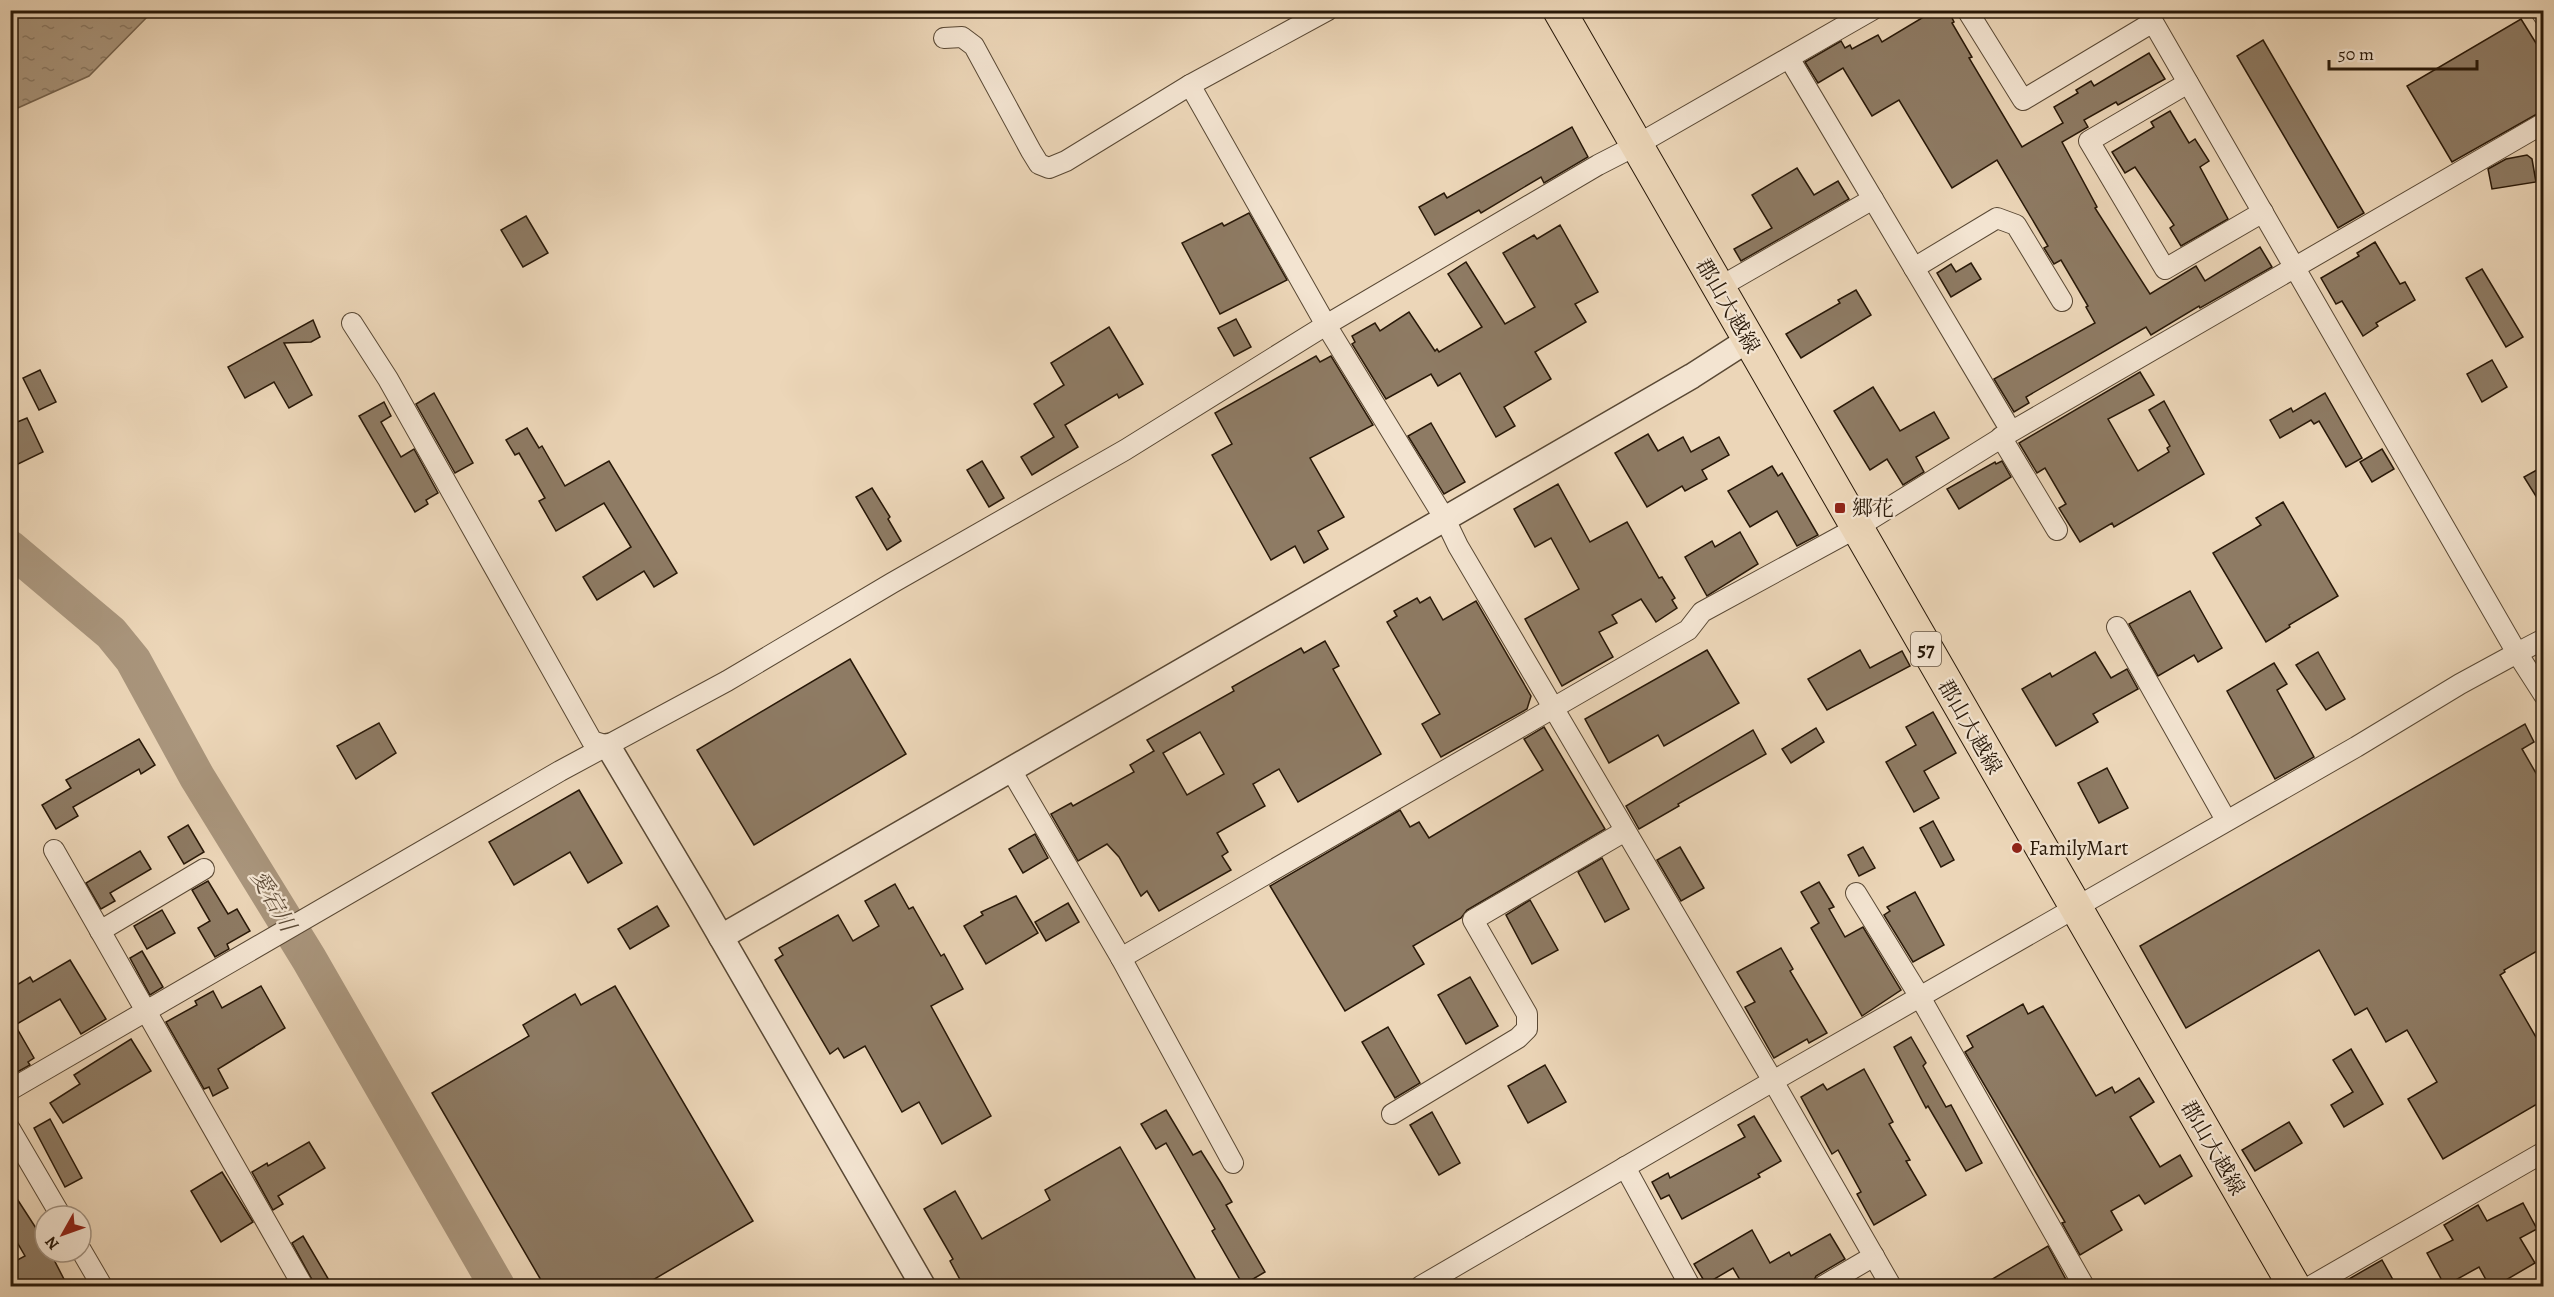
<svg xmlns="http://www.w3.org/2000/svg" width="2554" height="1297" font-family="Alegreya,'Noto Serif JP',serif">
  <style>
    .water { fill: url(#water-ripples); stroke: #75634e; stroke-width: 1.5 }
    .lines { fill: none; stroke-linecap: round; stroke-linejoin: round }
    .river { stroke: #a9957c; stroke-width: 36 }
    .building { fill: #8e7b64; stroke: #281808; stroke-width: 1.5; fill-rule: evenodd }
    .minor-casing { stroke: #594834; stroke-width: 22 }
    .tertiary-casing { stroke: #594834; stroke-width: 27 }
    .primary-casing { stroke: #281808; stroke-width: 34 }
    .minor { stroke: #f3e4d1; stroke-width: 20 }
    .tertiary { stroke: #f3e4d1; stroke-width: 24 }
    .primary { stroke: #ecd6b8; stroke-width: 32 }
    .poi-dot { fill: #8f2418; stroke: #f3e4d1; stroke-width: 2 }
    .labels { text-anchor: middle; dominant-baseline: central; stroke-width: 4.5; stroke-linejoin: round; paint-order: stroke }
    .shield { fill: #f3e4d1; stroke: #655544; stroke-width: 1.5 }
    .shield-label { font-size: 20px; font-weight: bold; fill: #281808 }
    .street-label { font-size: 21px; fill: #281808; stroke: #f3e4d1 }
    .poi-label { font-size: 21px; fill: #281808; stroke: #f3e4d1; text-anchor: start }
    .water-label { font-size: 22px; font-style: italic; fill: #5c4a36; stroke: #f3e4d1 }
  </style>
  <defs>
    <pattern id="water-ripples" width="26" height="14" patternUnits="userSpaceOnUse" patternTransform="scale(1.5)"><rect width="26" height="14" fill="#a9957c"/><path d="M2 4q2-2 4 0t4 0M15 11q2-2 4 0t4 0" fill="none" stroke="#8a7964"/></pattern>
  </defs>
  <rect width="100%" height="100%" fill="#ecd6b8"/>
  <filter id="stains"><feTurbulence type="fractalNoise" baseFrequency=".00333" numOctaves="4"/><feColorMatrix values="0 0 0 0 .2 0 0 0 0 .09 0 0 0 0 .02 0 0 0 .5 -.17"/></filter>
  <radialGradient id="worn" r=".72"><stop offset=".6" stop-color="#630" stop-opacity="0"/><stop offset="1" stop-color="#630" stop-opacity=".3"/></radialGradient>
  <polygon class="water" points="11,10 153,10 153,11 89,76 11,111"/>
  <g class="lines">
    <polyline class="river" points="10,548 111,633 133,660 197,777 309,959 497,1286"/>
  </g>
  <g class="building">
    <polygon points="1924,10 1948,10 1954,22 1952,23 1972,57 1969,58 2022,147 2063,123 2054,107 2078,93 2076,90 2091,81 2094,86 2149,53 2165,79 2118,105 2116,102 2084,120 2088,127 2062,142 2097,207 2095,208 2150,294 2196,266 2205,281 2260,247 2272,267 2200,308 2199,306 2151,335 2146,327 2026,397 2029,403 2014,412 1994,379 2095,323 2086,307 2088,306 2061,260 2054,264 2044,248 2048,246 1997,160 1952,188 1899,100 1872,116 1843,68 1818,83 1805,62 1841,41 1845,48 1850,45 1852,49 1878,35 1882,42 1927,15"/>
    <polygon points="2521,19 2544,56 2544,110 2452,162 2407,86"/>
    <polygon points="2263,40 2364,213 2338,228 2237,56"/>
    <polygon points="2170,111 2189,143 2195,139 2209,161 2200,167 2228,219 2181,246 2170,228 2174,225 2135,167 2125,173 2112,152 2154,127 2151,122"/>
    <polygon points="1572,127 1588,157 1544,183 1541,177 1481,213 1479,210 1435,235 1419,207 1444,193 1447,198"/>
    <polygon points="2527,155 2532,159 2536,182 2492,189 2488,169 2506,159"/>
    <polygon points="1797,168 1814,195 1838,181 1849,199 1741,261 1734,249 1772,228 1752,195"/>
    <polygon points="1249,213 1287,280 1220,314 1182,243 1222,223 1224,226"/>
    <polygon points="526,216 548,253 523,267 501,230"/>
    <polygon points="1560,225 1598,292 1575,304 1586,322 1535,352 1551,379 1504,407 1515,426 1496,437 1460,373 1438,386 1431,374 1386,399 1352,344 1355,342 1352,336 1375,323 1380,331 1409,312 1435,351 1437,349 1439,352 1482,327 1448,274 1466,262 1505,324 1535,307 1503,253 1534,235 1537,239"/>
    <polygon points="2375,242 2400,284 2405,282 2415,300 2376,323 2378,326 2363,336 2342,301 2336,304 2321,278 2359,256 2357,253"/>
    <polygon points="1971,263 1981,279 1951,297 1937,273 1951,264 1956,272"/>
    <polygon points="2482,269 2523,337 2506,347 2466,278"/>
    <polygon points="1856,290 1871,315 1801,358 1786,334 1840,303 1838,300"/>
    <polygon points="1236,319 1251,347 1234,356 1218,328"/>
    <polygon points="313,320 320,337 311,342 284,343 312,395 289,408 274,382 245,398 228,367"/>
    <polygon points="1109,327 1143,384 1119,398 1117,394 1065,425 1078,447 1032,475 1021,457 1054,437 1034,404 1064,385 1051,363"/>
    <polygon points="1316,356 1320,362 1331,356 1373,425 1310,458 1344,517 1318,531 1328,549 1304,563 1295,546 1271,560 1212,455 1232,444 1215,413"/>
    <polygon points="2492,360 2507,387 2482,402 2467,374"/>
    <polygon points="40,370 56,402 39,410 23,378"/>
    <polygon points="2140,372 2154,395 2108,419 2138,471 2169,452 2167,448 2170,446 2149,410 2164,401 2204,474 2114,527 2112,523 2080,542 2059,508 2066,504 2045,468 2037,473 2019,443"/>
    <polygon points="1873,387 1900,431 1934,412 1949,438 1916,457 1924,472 1903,485 1887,459 1870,470 1834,411"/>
    <polygon points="434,393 473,463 455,473 416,404"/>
    <polygon points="2325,393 2362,458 2346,467 2319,421 2314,424 2311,420 2280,438 2270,420 2291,408 2293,412"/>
    <polygon points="384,402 391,416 381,422 401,457 414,449 438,493 426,500 428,504 415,512 359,416"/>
    <polygon points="27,418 43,452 16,465 10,453 10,425"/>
    <polygon points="1431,423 1465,482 1444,494 1408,436"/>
    <polygon points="527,428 539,448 542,446 565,486 609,461 677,573 654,587 644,571 597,600 583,577 631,547 604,503 556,531 539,501 545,498 519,453 515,455 506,440"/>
    <polygon points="1648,434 1658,451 1683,437 1691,452 1719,437 1729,455 1702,470 1707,479 1685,491 1682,486 1647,507 1615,453"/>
    <polygon points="2382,449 2394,469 2372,482 2360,462"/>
    <polygon points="982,461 1004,498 989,507 967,470"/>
    <polygon points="2002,461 2011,477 1959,509 1947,489 1995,462 1996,464"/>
    <polygon points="1772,466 1778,476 1782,473 1818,535 1797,546 1777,511 1750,527 1728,491"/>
    <polygon points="2544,466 2544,509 2524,477"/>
    <polygon points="1558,484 1590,542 1627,522 1659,578 1662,577 1675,598 1672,600 1677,608 1656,622 1641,599 1612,615 1617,623 1599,632 1613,657 1562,686 1525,619 1579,589 1551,538 1535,547 1514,509"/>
    <polygon points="872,488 890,517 888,519 901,541 887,550 856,497"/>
    <polygon points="2283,502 2338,596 2289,625 2290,627 2266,642 2213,553 2261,525 2256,518"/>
    <polygon points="1740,532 1758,564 1707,596 1685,557 1712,541 1715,547"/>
    <polygon points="2190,591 2222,648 2198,662 2194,655 2158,676 2129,624"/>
    <polygon points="1430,597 1443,620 1476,601 1531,696 1527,709 1441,757 1422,724 1440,714 1387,622 1397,616 1394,611 1417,598 1420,603"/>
    <path d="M1325 641 1339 666 1333 669 1381 754 1298 802 1279 769 1253 784 1265 806 1217 833 1228 852 1222 856 1231 870 1159 911 1147 891 1141 896 1119 857 1107 844 1078 861 1051 814 1071 803 1073 806 1134 772 1130 765 1154 751 1147 740 1234 691 1232 687 1301 648 1304 653ZM1200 732 1224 774 1187 795 1163 753Z"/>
    <polygon points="1707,650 1739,703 1664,746 1658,735 1609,763 1585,719"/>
    <polygon points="1860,650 1870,668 1902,651 1910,666 1827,710 1808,679"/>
    <polygon points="2095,652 2111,678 2127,669 2138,689 2093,714 2098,722 2056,746 2022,689 2050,673 2052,677"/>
    <polygon points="2318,652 2345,699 2326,710 2296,665"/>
    <polygon points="850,659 906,754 754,845 697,750"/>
    <polygon points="2274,663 2287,684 2277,690 2314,757 2275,779 2227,691"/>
    <polygon points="1933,712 1956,753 1924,771 1939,798 1914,812 1886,762 1916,745 1906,727"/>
    <polygon points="379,723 396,753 356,779 337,746"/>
    <polygon points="2525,724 2534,742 2522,749 2544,787 2544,947 2504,970 2505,972 2500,975 2544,1051 2544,1100 2443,1159 2408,1099 2437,1082 2407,1030 2386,1042 2367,1008 2355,1015 2319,950 2186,1028 2140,946"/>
    <polygon points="1544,727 1605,829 1467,910 1461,918 1413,946 1424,964 1345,1011 1270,886 1400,810 1410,827 1419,822 1429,838 1543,770 1524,739"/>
    <polygon points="1816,728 1824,742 1791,763 1782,749"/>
    <polygon points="1753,730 1766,754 1678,804 1679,806 1639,829 1626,806"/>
    <polygon points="139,739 155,765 141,774 139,769 73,807 78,816 56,829 42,805 71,788 66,780"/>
    <polygon points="2107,768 2128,808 2099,823 2078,783"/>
    <polygon points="579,790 622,863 588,883 570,852 514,885 489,842"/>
    <polygon points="1933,821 1954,860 1941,867 1920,828"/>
    <polygon points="188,825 204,852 184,864 168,837"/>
    <polygon points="1035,834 1048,858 1023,873 1009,849"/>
    <polygon points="1680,847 1704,888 1681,901 1657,860"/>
    <polygon points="1863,847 1875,868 1859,876 1848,855"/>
    <polygon points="140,851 151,869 110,893 115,901 101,909 86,883"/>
    <polygon points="1602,858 1629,909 1605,922 1578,872"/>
    <polygon points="208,881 228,914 237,909 250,931 227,944 229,949 215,957 198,928 210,921 192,890"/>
    <polygon points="1819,882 1834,907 1829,909 1845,937 1863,927 1901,990 1862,1016 1811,928 1819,923 1801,892"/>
    <polygon points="895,884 909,909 913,907 941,956 944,954 963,989 931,1006 991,1116 942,1144 919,1102 902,1112 865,1046 844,1058 838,1048 830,1054 775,960 783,955 779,948 838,915 853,941 879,926 865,901"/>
    <polygon points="1915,892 1944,945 1913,962 1884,915 1890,911 1887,907"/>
    <polygon points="1016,896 1038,933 986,964 964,926 983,915 981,912"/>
    <polygon points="1530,900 1558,950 1532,964 1506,915"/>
    <polygon points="1068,903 1079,922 1046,941 1035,922"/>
    <polygon points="657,906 669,926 630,949 618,929"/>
    <polygon points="162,910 175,933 147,949 134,926"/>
    <polygon points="1781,948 1793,969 1790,971 1827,1033 1809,1043 1807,1039 1774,1058 1745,1007 1755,1002 1737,972"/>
    <polygon points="142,951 163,987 150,995 130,958"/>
    <polygon points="70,960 106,1019 81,1034 60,999 15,1025 34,1058 28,1062 30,1065 10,1076 10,989 30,977 33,982"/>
    <polygon points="1470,977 1498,1026 1466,1044 1438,995"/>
    <polygon points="261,986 285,1028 218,1069 228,1088 213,1096 209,1087 204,1089 166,1022 197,1005 195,1001 213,991 222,1008"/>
    <polygon points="615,986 753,1221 641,1287 545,1287 432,1093 529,1036 523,1025 575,994 581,1005"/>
    <polygon points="2023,1004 2028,1014 2043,1006 2096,1096 2112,1087 2115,1093 2139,1078 2154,1102 2130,1117 2160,1167 2180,1155 2192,1176 2145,1204 2139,1195 2111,1211 2122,1230 2080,1255 2062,1223 2065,1222 1965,1052 1973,1047 1967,1036"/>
    <polygon points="1388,1027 1420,1083 1395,1098 1362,1042"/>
    <polygon points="1911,1037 1926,1063 1923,1066 1946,1107 1951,1105 1982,1163 1966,1171 1928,1106 1926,1108 1894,1047"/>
    <polygon points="131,1039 151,1071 63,1123 50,1103 80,1084 74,1075"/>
    <polygon points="2351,1049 2383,1104 2344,1127 2331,1105 2353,1092 2333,1060"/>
    <polygon points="1545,1065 1566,1102 1528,1123 1508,1086"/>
    <polygon points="1864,1069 1893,1122 1889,1124 1910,1160 1906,1161 1926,1195 1874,1225 1857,1194 1861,1192 1838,1150 1832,1154 1801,1097 1823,1084 1827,1090"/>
    <polygon points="1166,1110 1193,1155 1201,1151 1221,1183 1232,1202 1226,1205 1265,1272 1243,1285 1212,1231 1215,1229 1166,1143 1156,1149 1141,1124"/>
    <polygon points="1432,1112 1460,1163 1439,1175 1410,1125"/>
    <polygon points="1754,1116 1781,1161 1758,1174 1760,1177 1682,1219 1669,1195 1661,1199 1652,1182 1668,1173 1670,1178 1745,1137 1738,1125"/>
    <polygon points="50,1119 82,1178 65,1187 34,1128"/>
    <polygon points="2289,1122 2302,1143 2255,1171 2242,1150"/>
    <polygon points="309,1142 325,1168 278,1196 283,1204 273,1210 252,1172 267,1163 268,1166"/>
    <polygon points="1120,1147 1200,1287 964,1287 950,1261 953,1259 924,1209 955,1191 982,1239 1050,1200 1045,1190"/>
    <polygon points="222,1172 253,1222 221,1242 191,1191"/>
    <polygon points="10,1188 45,1242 45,1252 50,1252 68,1287 10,1287 10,1264 25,1256 10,1230"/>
    <polygon points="2523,1203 2537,1229 2520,1238 2535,1263 2494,1287 2490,1287 2479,1267 2445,1286 2427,1253 2453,1240 2444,1225 2478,1205 2487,1221"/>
    <polygon points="1752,1230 1770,1263 1789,1252 1791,1256 1830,1234 1845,1259 1816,1276 1811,1287 1744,1287 1733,1268 1706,1284 1694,1264"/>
    <polygon points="303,1236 333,1287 316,1287 292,1243"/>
    <polygon points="2048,1246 2070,1287 1979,1287"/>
    <polygon points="2382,1260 2397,1287 2335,1287"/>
  </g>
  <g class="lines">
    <g class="minor-casing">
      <g id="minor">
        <polyline points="1967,10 2023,100 2153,22 2517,653 2544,639"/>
        <polyline points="2540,10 2544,16"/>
        <polyline points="944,38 962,37 974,46 1031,151 1039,164 1049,168 1066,161 1190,85 1326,325 1445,519 1458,546 1773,1081 1891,1286"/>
        <polyline points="1789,58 2011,431"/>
        <polyline points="2188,83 2089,141 2165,269 2263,212"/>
        <polyline points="1190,85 1328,10"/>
        <polyline points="1914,268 1997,218 2016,225 2062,301"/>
        <polyline points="1718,288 1873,199"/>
        <polyline points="352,323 388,379 592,741 608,746"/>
        <polyline points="2001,437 2057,530"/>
        <polyline points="2117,627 2226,820"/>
        <polyline points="1011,770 1121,958 1233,1163"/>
        <polyline points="54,850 303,1286"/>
        <polyline points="1856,893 1920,997 2084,1286"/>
        <polyline points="100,931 204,869"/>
        <polyline points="1121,958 1688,630 1702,612 1858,527 2009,433 2544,123"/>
        <polyline points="10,1090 560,771 727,681 892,583 1125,450 1326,325 1598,165 1635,146 1872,10"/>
        <polyline points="1392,1114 1518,1038 1527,1029 1527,1014 1473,920 1625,831"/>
        <polyline points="10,1129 61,1216"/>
        <polyline points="1625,1167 1690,1286"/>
        <polyline points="81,1250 102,1286"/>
        <polyline points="1421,1286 1773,1081 2356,747 2460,684 2517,653 2544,695"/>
        <polyline points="1823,1286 1874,1256"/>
        <polyline points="2311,1286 2544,1152"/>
      </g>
    </g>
    <g class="tertiary-casing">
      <g id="tertiary">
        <polyline points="608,746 699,899 923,1286"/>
        <polyline points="721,937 1692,376 1748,340"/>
      </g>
    </g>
    <g class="primary-casing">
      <polyline id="primary" points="1559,10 2294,1286"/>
    </g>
    <use href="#minor" class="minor"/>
    <use href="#tertiary" class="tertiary"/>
    <use href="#primary" class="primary"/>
  </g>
  <g class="poi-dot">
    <rect x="1834" y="502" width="12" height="12" rx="3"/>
    <circle cx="2017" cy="848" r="6"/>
  </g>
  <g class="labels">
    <rect class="shield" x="1911" y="632" width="30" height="34" rx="4.5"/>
    <g class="shield-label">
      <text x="1926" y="649">57</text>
    </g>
    <g class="street-label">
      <text transform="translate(1728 306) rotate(60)">郡山大越線</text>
      <text transform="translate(1970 727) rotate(60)">郡山大越線</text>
      <text transform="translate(2213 1148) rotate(60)">郡山大越線</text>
    </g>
    <g class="poi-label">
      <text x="1852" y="508">郷花</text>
      <text x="2029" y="848">FamilyMart</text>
    </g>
    <g class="water-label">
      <text transform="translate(273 901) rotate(60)">愛宕川</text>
    </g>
  </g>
  <rect width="2554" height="1297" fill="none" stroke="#ecd6b8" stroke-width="36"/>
  <rect x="12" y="12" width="2530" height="1273" fill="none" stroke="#281808" stroke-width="3"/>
  <rect x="18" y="18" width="2518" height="1261" fill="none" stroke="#281808" stroke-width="1.5"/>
  <g transform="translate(63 1234) rotate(230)"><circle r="28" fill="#f3e4d1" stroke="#a29281" stroke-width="1.5"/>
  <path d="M0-4.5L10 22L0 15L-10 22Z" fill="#8f2418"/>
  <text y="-9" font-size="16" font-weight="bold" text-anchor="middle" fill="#281808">N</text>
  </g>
  <path d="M2329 60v9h148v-9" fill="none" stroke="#281808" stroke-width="3"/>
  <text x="2338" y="60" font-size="18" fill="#281808" stroke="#f3e4d1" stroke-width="4.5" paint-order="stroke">50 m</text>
  <rect width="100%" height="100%" filter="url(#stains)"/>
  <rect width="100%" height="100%" fill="url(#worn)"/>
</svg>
